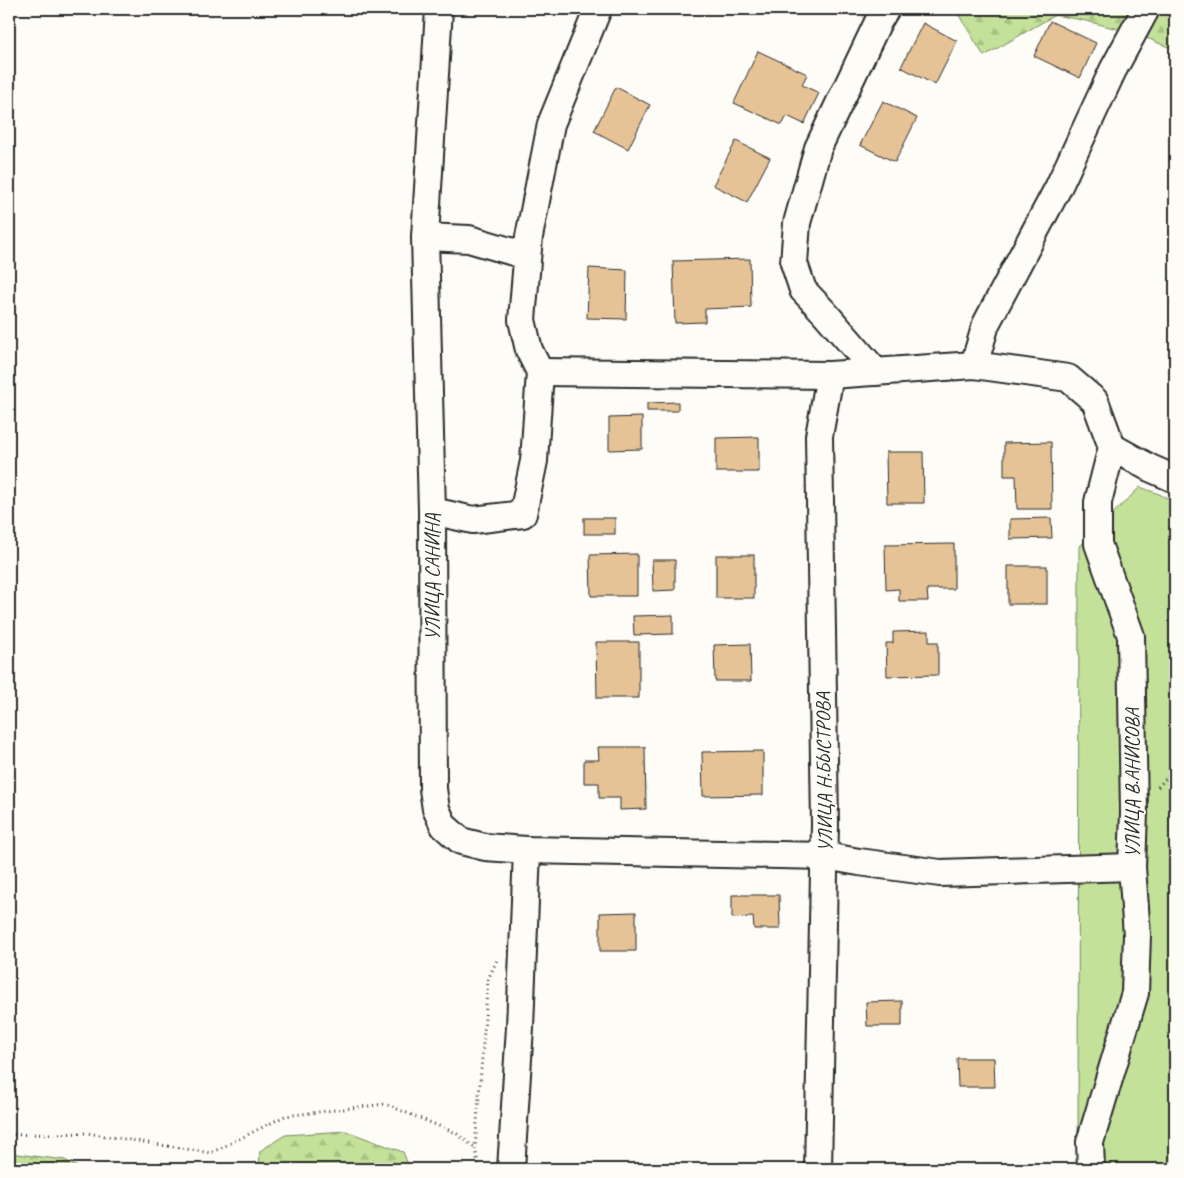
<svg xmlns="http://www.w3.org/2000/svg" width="1184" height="1178" font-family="Caveat,sans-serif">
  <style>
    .green { fill: #c3e199; stroke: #778662 }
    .forest { fill: url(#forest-firs); stroke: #778662 }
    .building { fill: #e5c396; stroke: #2b2b2b }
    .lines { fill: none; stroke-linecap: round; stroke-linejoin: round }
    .minor-casing { stroke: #2b2b2b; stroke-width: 30 }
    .path { stroke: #2b2b2b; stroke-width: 3; stroke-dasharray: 1 4; stroke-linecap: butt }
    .minor { stroke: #fdfcf7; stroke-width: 26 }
    .labels { text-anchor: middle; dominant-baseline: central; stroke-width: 4; stroke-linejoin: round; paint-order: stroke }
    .street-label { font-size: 20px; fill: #2b2b2b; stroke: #fdfcf7 }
  </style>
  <defs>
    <pattern id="forest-firs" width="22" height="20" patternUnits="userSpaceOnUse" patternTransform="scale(1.25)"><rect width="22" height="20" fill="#c3e199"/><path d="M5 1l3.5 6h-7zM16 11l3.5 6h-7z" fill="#a8c184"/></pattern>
  </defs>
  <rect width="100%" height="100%" fill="#fdfcf7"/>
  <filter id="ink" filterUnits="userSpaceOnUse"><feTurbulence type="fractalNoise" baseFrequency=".02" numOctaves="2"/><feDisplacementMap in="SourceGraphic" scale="10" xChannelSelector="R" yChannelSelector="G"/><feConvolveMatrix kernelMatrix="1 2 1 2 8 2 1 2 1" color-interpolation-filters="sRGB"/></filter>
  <g filter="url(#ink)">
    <polygon class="green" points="1140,487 1159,494 1175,502 1175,1169 1082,1169 1078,1156 1079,547"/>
    <g class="forest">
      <polygon points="955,9 1175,9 1175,49 1163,45 1138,34 1082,20 1055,15 984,56"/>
      <polygon points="346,1131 403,1152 410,1169 259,1169 260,1151 285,1135"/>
      <polygon points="9,1153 65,1160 81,1169 9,1169"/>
    </g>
    <g class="building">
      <polygon points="1050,21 1096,43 1080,78 1034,56"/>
      <polygon points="923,23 957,41 935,85 901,67"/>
      <polygon points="758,51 807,74 802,85 819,93 804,124 787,116 782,125 734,103"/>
      <polygon points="616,87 650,105 628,149 594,131"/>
      <polygon points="883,101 917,118 895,162 860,145"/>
      <polygon points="736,141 770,158 747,202 713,185"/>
      <polygon points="750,259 751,307 705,309 705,322 675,323 673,261"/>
      <polygon points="589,268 627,270 626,319 587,318"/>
      <polygon points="678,402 678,411 647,411 647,403"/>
      <polygon points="642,417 642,449 609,450 609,418"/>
      <polygon points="759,437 759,472 716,472 716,438"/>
      <polygon points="1051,442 1052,509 1017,509 1016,476 1004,476 1004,443"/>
      <polygon points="886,452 923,452 924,503 887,503"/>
      <rect x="584" y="518" width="31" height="16"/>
      <polygon points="1051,518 1052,538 1010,539 1010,519"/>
      <polygon points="954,544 954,589 927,589 928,601 899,601 899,589 886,590 885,545"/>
      <polygon points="637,554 637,596 591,596 590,555"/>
      <rect x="716" y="555" width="38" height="43"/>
      <polygon points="652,560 675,560 675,590 653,591"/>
      <rect x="1008" y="566" width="39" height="38"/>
      <polygon points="673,615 673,634 634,635 633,616"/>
      <polygon points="929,631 929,642 938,642 938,675 887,676 886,643 893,643 893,632"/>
      <polygon points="596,642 639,642 639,698 597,698"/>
      <polygon points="750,644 751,681 715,681 714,645"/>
      <polygon points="598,747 645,747 646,809 620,810 620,798 599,798 599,783 584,783 584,760 599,760"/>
      <polygon points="763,751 763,795 703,796 702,752"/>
      <polygon points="732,895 779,895 780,929 754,929 753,917 732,918"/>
      <polygon points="636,912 636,951 600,951 600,913"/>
      <polygon points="902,1001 902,1026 867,1026 866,1002"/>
      <polygon points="957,1058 994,1058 995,1087 958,1087"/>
    </g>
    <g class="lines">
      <g class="minor-casing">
        <g id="minor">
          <polyline points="439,9 425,237 432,511 433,789 436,809 444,826 461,841 485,847 527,850 825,856 859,862 940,873 1132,867"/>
          <polyline points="425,237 469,239 527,256"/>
          <polyline points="974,365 986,324 1058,188 1113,70 1146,9"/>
          <polyline points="540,372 830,375 974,365 1068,378 1095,401 1112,447 1098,502 1098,544 1131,636 1134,813 1132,867 1137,935 1135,993 1090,1142 1091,1169"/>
          <polyline points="876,372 824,312 803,290 794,263 797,223 818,148 878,22 886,9"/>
          <polyline points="1112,447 1150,468 1175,479"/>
          <polyline points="432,511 473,520 523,514 534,461 540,372 529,350 522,320 529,237 551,124 598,9"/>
          <polyline points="511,1169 520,1027 527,850"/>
          <polyline points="818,1169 825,824 819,436 830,375"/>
        </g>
      </g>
      <g class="path">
        <polyline points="1158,787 1175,769"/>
        <polyline points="9,1135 87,1133 211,1153 285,1116 385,1104 456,1133 475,1148"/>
        <polyline points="479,1169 475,1148 488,979 497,960"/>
      </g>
      <use href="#minor" class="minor"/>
    </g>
  </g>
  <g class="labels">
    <g class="street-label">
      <text transform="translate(432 577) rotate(-90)">УЛИЦА САНИНА</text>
      <text transform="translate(824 772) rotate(-91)">УЛИЦА Н.БЫСТРОВА</text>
      <text transform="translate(1132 783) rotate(-90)">УЛИЦА В.АНИСОВА</text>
    </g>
  </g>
  <rect width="1184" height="1178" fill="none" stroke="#fdfcf7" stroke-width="30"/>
  <rect x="15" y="15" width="1154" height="1148" fill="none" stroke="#2b2b2b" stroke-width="2" filter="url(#ink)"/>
</svg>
